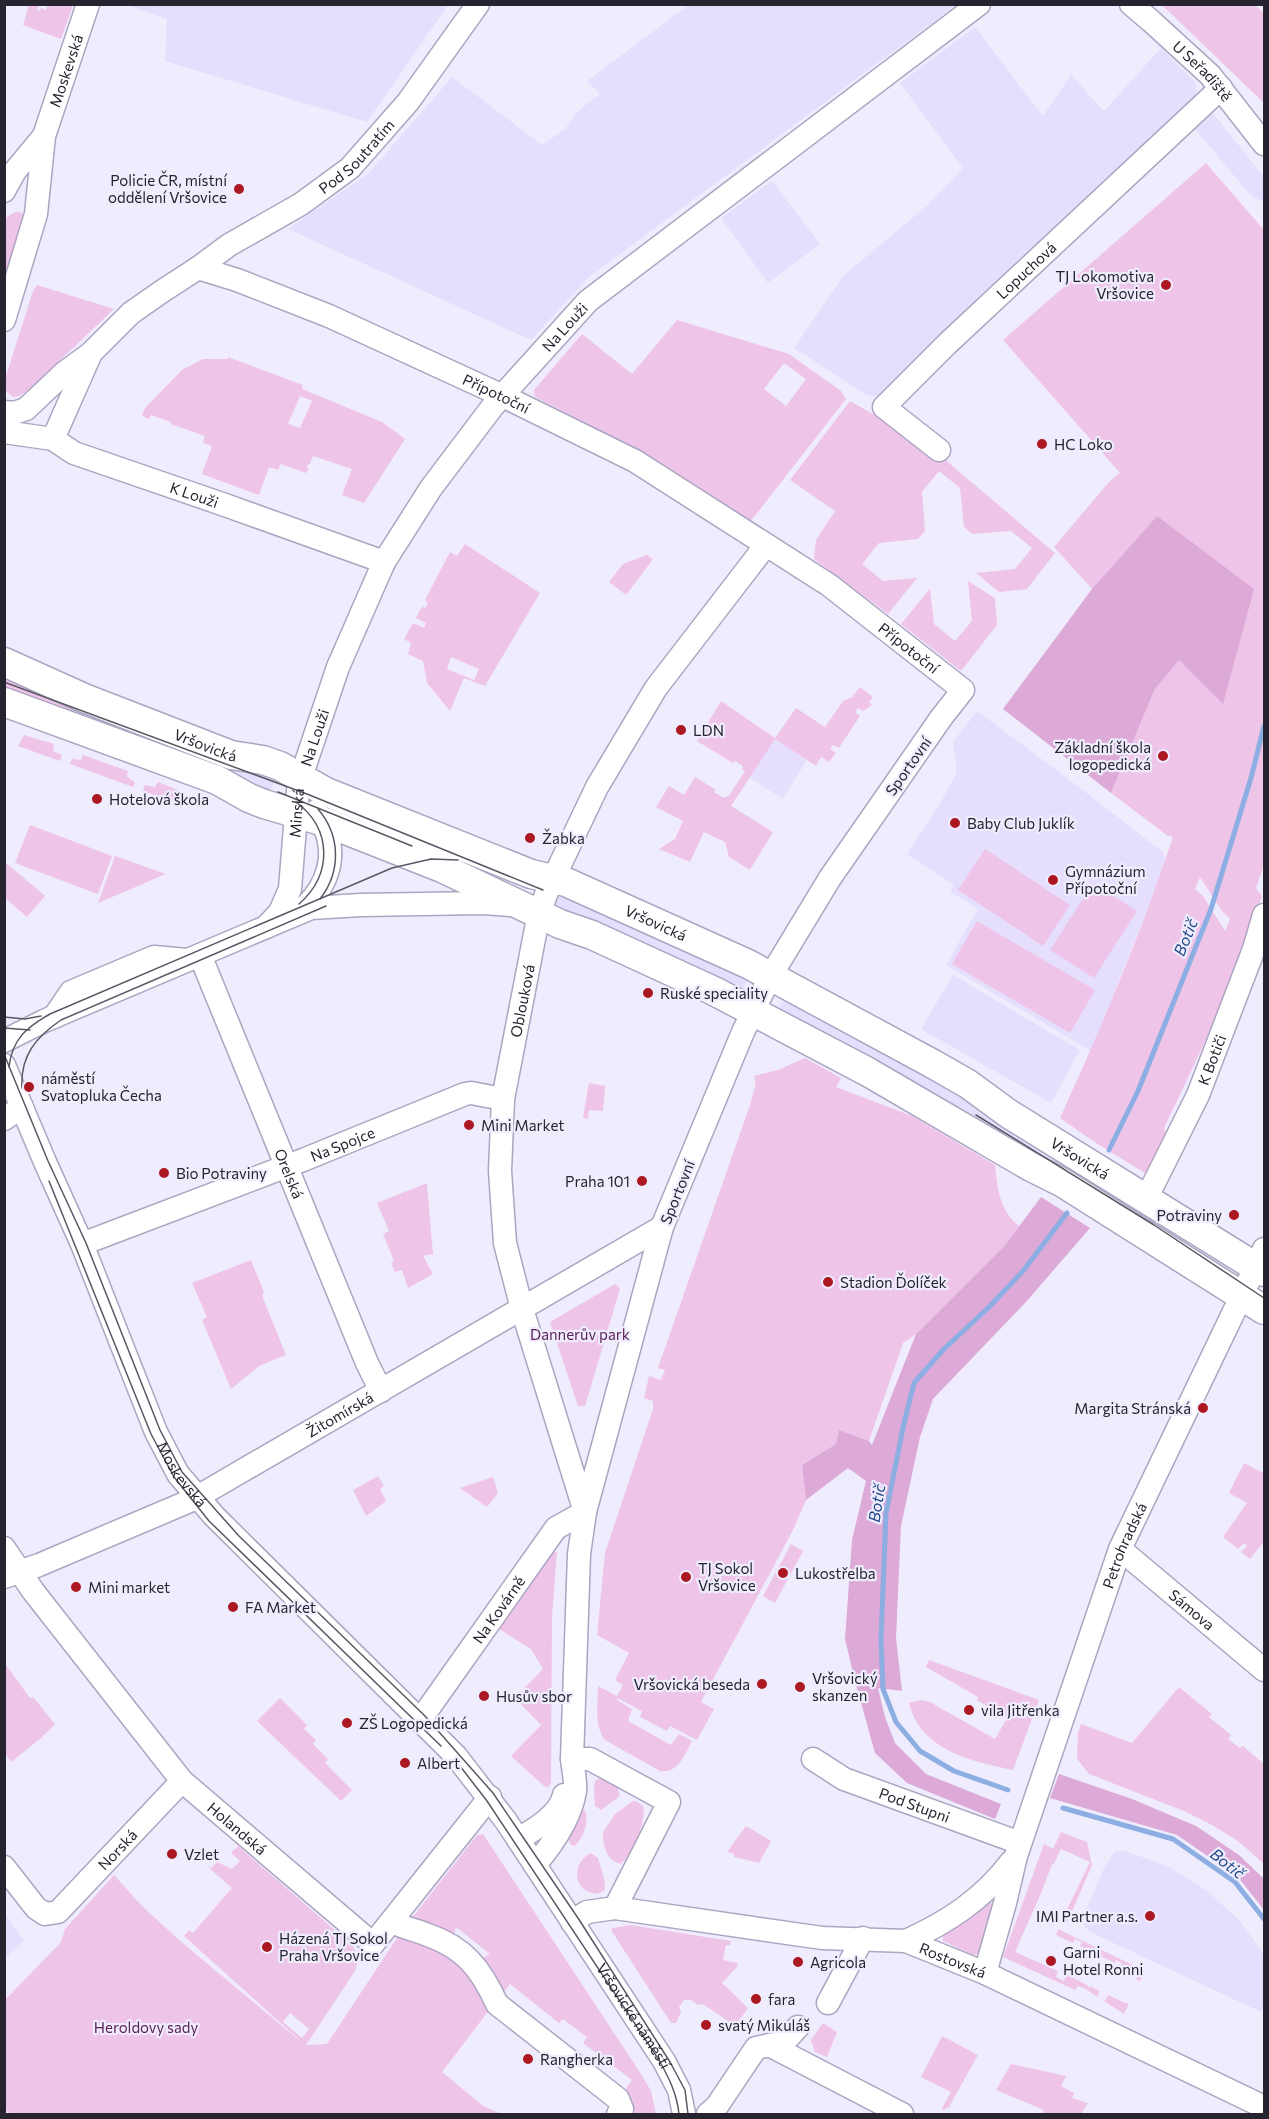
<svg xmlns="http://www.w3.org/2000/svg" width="1269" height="2119" font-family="Commissioner,sans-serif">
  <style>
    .built { fill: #e5dffd }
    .green { fill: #efc4e9; fill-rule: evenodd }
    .forest { fill: #dda9d6 }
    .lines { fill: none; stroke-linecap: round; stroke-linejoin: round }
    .stream { stroke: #8caee2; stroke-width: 5 }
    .minor-casing { stroke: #aba5c1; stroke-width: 25 }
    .major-casing { stroke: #aba5c1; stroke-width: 31 }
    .minor { stroke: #fff; stroke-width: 22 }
    .major { stroke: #fff; stroke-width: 28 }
    .tram { stroke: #5b5865; stroke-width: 1.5 }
    .poi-dot { fill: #ac1821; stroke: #efecfe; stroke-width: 2 }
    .labels { text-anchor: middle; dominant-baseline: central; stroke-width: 4.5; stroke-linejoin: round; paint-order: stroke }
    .street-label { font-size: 15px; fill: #26242f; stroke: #efecfe }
    .poi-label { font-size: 15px; fill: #26242f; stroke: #efecfe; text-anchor: start }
    .park-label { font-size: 15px; fill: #5e2259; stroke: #efecfe }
    .water-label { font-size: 16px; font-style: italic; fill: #1f4987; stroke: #efecfe }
  </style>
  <rect width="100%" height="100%" fill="#efecfe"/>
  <g class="built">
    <polygon points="690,4 956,5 589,277 531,340 288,229 369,173 452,77 542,145 565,129 579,110 600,94 587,81"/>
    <polygon points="127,5 448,4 448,5 367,122 165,61 167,19"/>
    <polygon points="975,27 1043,116 1071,75 1104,111 1161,48 1196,83 1195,105 877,397 866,395 794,348 843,276 929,204 963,168 900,83"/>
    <polygon points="1209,108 1264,177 1264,201 1252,197 1191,124"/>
    <polygon points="772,181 820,244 768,283 721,218"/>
    <polygon points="977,711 1075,784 1164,853 1165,860 1158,882 1091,1051 946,965 978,909 950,891 954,885 907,854 941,802 957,772 953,742"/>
    <polygon points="775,739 807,760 783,799 749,777"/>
    <polygon points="226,759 276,778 269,794 220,775"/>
    <polygon points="558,892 748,978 741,995 552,909"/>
    <polygon points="953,975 1080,1050 1051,1103 921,1029"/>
    <polygon points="790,998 851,1028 1227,1257 1229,1269 1224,1276 933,1093 889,1068 777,1012 782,1003"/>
    <polygon points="1123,1850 1169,1867 1206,1890 1240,1921 1264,1955 1264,2003 1261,2012 1090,1932 1085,1927 1083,1917 1105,1866 1115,1852"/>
    <polygon points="5,1914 24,1941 5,1958 4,1958"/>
  </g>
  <g class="green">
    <polygon points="29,5 39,5 37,10 40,11 41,8 46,10 47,6 43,5 73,5 61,39 23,25"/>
    <polygon points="1162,5 1255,5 1264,13 1264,103"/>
    <path d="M1206 163 1264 230V864L1256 888 1262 896C1236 976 1201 1052 1164 1128L1168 1138 1148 1175 1093 1141 1060 1118C1102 1026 1141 933 1173 837L1168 836 1111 793 1155 689 1179 659 1223 703 1157 516 1092 589 1054 547 1109 482 1120 473 1003 340ZM1200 877 1221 910 1230 919 1225 931 1203 896 1195 889Z"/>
    <polygon points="15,212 19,212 25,215 5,301 5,224 7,217"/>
    <polygon points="37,285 114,309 32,387 20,396 13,397 5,390 5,379 33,291"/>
    <path d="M677 320 789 354 841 391 846 399 751 521 655 459 535 397 534 390 582 334 632 374ZM784 363 806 379 786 406 764 389Z"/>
    <path d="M228 357 303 385 302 389 382 422 405 439 364 503 342 495 352 469 313 456 310 464H308L307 468H309L306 473 281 464 278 470 269 467 259 495 202 474 212 446 203 443 205 436 171 424V422L151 415 149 419 142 416 145 408 182 370 203 359H228ZM300 396 312 401 300 428 288 424Z"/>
    <polygon points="850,401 929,446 1055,553 1027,589 999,592 976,573 1015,569 1032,548 1011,531 972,534 964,527 960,488 939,471 922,492 925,531 918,539 879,543 862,564 883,581 917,578 888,614 814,559 816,540 835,511 790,480"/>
    <path d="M465 544 540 593 485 686 464 678 450 711 427 683 423 661 408 654 411 643 404 639 413 623 424 628 426 623 416 618 421 608 422 609V606L425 608 428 603 425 600 450 552 457 556ZM451 657 479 669 474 680 447 669Z"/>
    <polygon points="647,555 653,559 626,595 609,582 623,564"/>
    <polygon points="968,581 995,598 997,625 961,671 901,624 930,589 934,624 955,641 972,621"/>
    <polygon points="4,677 226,759 220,775 5,696"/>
    <polygon points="860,687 873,697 869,702 872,705 863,711 858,708 855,712 860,716 839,748 833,745 830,749 836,753 829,762 821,757 816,766 775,739 731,806 773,832 750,870 729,857 725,842 704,832 690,862 659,849 675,839 683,821 656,807 669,786 684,795 695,777 716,790 714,792 724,798 726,796 728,797 745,771 742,769 743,766 735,761 733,763 697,741 721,701 775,738 796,708 825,727 843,701 852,697"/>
    <polygon points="24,735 54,744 53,751 62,755 60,761 18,746"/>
    <polygon points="83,755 128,771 127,777 135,782 133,787 70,764 72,759 81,760"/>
    <polygon points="158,782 183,792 187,799 184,806 143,791 145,785 155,787"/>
    <polygon points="30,825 112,856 98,894 15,863"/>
    <polygon points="985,849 1070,905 1043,946 958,890"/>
    <polygon points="115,856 166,874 98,903"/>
    <polygon points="4,861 45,896 27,917 5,898"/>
    <polygon points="1093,883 1137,911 1094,978 1050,950"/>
    <polygon points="977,921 1095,990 1070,1033 952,964"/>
    <path d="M805 1058 841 1078 836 1087 912 1116 995 1165C997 1188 1000 1211 1019 1226L1006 1244 916 1334 903 1343 869 1441 839 1430 836 1444 802 1465 806 1500 793 1530 701 1702 714 1709 697 1740 670 1726 667 1731 640 1717 642 1711 617 1698V1700L632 1709 628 1721 671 1745 679 1734 692 1741C685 1754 678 1774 660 1771L605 1740C594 1727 598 1703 598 1686L617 1696 623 1685 615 1680 629 1653 597 1635 605 1553 653 1409V1401L644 1398 649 1376 661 1380 665 1370 658 1368 750 1105 756 1083 754 1076 778 1070Z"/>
    <polygon points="589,1083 605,1086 603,1111 589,1110 588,1119 583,1118"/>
    <polygon points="427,1183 433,1254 423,1256 433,1274 408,1288 402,1270 395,1272 391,1263 394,1261 383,1234 389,1231 377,1203"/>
    <polygon points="251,1260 264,1292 263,1293 263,1298 286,1355 259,1366 231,1389 202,1320 207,1317 192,1283"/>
    <polygon points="615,1284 620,1289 585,1406 578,1406 550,1322"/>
    <polygon points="1244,1463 1263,1473 1264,1472 1264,1546 1262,1544 1250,1559 1241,1552 1247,1546 1244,1543 1238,1549 1223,1537 1247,1503 1229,1493"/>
    <polygon points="378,1476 384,1486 380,1489 386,1501 366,1516 353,1490"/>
    <polygon points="493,1477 498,1493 487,1507 460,1488"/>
    <polygon points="791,1544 803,1551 775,1603 763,1596"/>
    <polygon points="552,1552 557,1552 552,1617 551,1783 549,1787 544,1786 511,1756 541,1725 515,1698 543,1669 531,1649 499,1629"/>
    <path d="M929 1660 1039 1700 1013 1770C973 1762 920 1750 909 1703L921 1700 930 1702 995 1739 1007 1718 977 1700 978 1697 926 1667Z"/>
    <polygon points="6,1665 30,1698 33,1697 55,1724 41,1738 11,1762 5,1754"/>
    <path d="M1179 1687 1212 1714 1209 1717 1231 1735 1228 1739 1240 1748 1243 1746C1251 1753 1257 1758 1264 1764V1864L1238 1841 1212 1825 1184 1811 1089 1774 1077 1759 1078 1733 1081 1724 1132 1743Z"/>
    <polygon points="280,1698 307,1725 304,1729 316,1740 313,1744 328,1759 325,1763 352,1790 341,1801 257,1721"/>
    <polygon points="601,1777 617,1786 620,1796 601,1810 595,1806 594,1789 595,1781"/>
    <path d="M633 1801H636L643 1806C647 1820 632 1856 620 1864 606 1860 603 1845 603 1832L615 1814Z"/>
    <path d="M585 1810C589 1823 584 1836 575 1846L571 1845 568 1839 580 1811Z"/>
    <polygon points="746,1826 771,1841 759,1863 734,1857 734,1854 727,1852"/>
    <polygon points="1061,1832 1087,1842 1092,1865 1067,1923 1062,1920 1090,1862 1061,1849 1054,1864 1052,1864 1042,1891 1015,1952 1058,1971 1056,1977 1064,1981 1067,1975 1087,1985 1089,1988 1090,1986 1099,1991 1098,1997 1105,2001 1108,1995 1125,2003 1129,2003 1124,2014 1084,1988 1078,1986 1075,1990 1003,1957 1044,1844 1053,1849"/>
    <polygon points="483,1834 641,2074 651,2091 656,2114 635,2114 633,2102 626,2088 632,2080 583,2043 587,2037 563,2019 559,2023 510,1984 503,1993 478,1961 490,1954 456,1927 453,1941 408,1923 477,1835"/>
    <path d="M238 1846 353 1946C358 1955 359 1961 355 1971L306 2045 327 2044 399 1935 422 1939 471 1968 490 2009 442 2072 483 2106 502 2114H11L5 2110V2000L61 1942 65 1929 114 1875 141 1905 179 1940 305 2045 184 1936 189 1930 193 1933 232 1888 208 1867 211 1868 217 1862 232 1869 240 1861 231 1853ZM290 2013 309 2029 302 2038 283 2022Z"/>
    <path d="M591 1853 598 1858 604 1878 605 1890 597 1894C572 1892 571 1863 591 1853Z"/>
    <polygon points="990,1902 994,1905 980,1953 973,1955 943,1941 943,1935"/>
    <polygon points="630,1925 731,1941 730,1945 726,1945 723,1960 738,1963 737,1967 722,1983 748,2008 735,2026 703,2004 698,2005 691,2000 684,2000 679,2007 681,2012 676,2023 671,2023 611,1930 613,1928"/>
    <polygon points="1058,1929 1145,1971 1140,1981 1136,1979 1138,1974 1121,1966 1122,1963 1116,1960 1115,1963 1080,1946 1082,1942 1075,1939 1073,1943 1056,1935"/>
    <polygon points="823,2023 837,2032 827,2057 815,2052 811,2040"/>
    <polygon points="942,2036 978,2055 950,2105 951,2106 943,2110 942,2108 951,2092 921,2077"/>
    <polygon points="1011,2064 1066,2076 1061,2086 1074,2093 1072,2098 1088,2103 1081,2114 1047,2114 1043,2113 1044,2110 996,2090"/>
  </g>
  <g class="forest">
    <polygon points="1157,516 1254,589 1223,704 1179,660 1155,689 1111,793 1003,709 1092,589"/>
    <polygon points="1041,1197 1090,1228 1026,1302 933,1399 920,1437 901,1526 896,1638 902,1691 878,1688 885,1717 895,1743 926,1774 1001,1804 995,1819 907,1783 875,1753 855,1681 845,1639 852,1540 866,1481 848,1468 806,1500 802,1465 836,1444 839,1430 869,1441 872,1445 916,1334 1006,1244"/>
    <polygon points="1059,1774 1132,1799 1196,1826 1239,1855 1264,1879 1264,1910 1238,1877 1177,1835 1050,1798"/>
  </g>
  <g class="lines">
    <g class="stream">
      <polyline points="1109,1150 1138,1091 1211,909 1251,778 1264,726"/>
      <polyline points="1008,1790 954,1771 920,1751 896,1722 883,1689 881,1639 886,1513 904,1423 914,1383 943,1350 989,1307 1023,1271 1067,1213"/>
      <polyline points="1063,1808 1173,1839 1235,1882 1264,1919"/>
    </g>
    <g class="minor-casing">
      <g id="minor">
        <path id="s1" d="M1131 4 1151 21 1210 75 1264 144"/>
        <polyline points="4,191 15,171 44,136"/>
        <path id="s2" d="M198 268 237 280 329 316 503 396 635 461 829 585 963 690 941 718 830 878 770 977 743 1032 662 1227 585 1512 579 1554 572 1759C573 1769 576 1781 575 1791 571 1818 552 1845 535 1865"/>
        <path id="s3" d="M4 320 36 214 44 136 88 4"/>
        <polyline points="4,412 14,413 26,409 64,373 90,354"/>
        <path id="s4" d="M4 432 53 439 74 453 225 505 384 562"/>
        <path id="s5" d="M53 439 91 353 131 313 164 290 198 268 229 245 301 204 350 168 408 102 478 4"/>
        <path id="s6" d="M939 450 884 407 947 344 1221 88"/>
        <path d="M299 912C321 895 336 866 328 837 326 828 320 820 316 811"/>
        <path id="s7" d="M266 927 280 912 290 889 298 790 301 777 338 667 384 562 431 488 493 406 588 301 979 4"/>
        <path id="s8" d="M200 955 367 1363 381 1391"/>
        <polyline points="54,1017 71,992 154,957 187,960"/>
        <polyline points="4,1041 44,1021 311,908 361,905 483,903 512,905"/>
        <path id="s9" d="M4 1065 45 1162 82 1244 156 1432 178 1474 214 1516 456 1756 506 1821 664 2061 679 2090 684 2114"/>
        <polyline points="4,1119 22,1107"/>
        <path id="s10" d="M1146 1199 1198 1095 1254 949 1264 915"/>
        <path id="s11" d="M82 1244 303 1160 465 1094 471 1093 503 1099"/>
        <path id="s12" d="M4 1548 33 1591 182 1781 373 1944 490 1797"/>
        <path id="s13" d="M1120 1549 1264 1670"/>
        <path id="s14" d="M4 1577 39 1565 192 1500 662 1227"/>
        <path id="s15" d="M421 1719 556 1528 585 1512 522 1309 505 1243 500 1171 503 1099 539 913 547 892 597 787 656 688 766 545"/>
        <polyline points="572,1759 590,1759 669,1802 615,1908"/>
        <path id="s16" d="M813 1759 844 1779 1020 1843"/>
        <path d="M518 1839C534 1830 560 1815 564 1795"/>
        <path id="s17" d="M4 1867 36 1908 45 1914 58 1912 182 1781"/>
        <path d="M392 1922C404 1928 416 1930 428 1935 465 1948 481 1969 497 2004L618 2099 622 2109 618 2114"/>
        <path id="s18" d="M572 1922 587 1912 615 1908 822 1938 906 1941 985 1973 1264 2107"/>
        <path d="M906 1941C948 1922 983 1899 1011 1862"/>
        <path id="s19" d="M985 1973 1005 1903 1016 1856 1120 1549 1264 1249"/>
        <polyline points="828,2003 863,1938"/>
        <polyline points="769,2045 902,2114"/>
        <polyline points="708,2114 717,2106 756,2048 784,2042 798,2027"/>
      </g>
    </g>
    <g class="major-casing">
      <g id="major">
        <path id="s20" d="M4 662 84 698 231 755 263 760 280 766 326 792 531 874 566 882 748 964 933 1064 968 1084 1009 1114 1264 1272"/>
        <polyline points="4,702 217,780 249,798 264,804 328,823 442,868 560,924 592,935 714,991 868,1072 1031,1167 1063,1183 1264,1310"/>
      </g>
    </g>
    <use href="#minor" class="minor"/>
    <use href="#major" class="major"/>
    <g class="tram">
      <polyline points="4,682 307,794 543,890"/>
      <polyline points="278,792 412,846"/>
      <path d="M296 802C332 829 333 874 299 904"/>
      <path d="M318 809C341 836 341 872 320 899"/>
      <polyline points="4,1017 25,1019 41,1016"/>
      <polyline points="4,1028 30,1030"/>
      <polyline points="4,1054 48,1161 86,1243 160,1430 182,1472 239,1536 424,1715 493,1793 578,1918 670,2062 685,2090 688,2114"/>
      <path d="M9 1067C12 1039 27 1027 50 1014L392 868 431 859 458 860"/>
      <path d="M22 1088C20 1056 36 1037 61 1020L326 906"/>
      <polyline points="976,1115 1154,1225 1264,1298"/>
      <polyline points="49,1181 151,1434 174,1477 209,1521 441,1746"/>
      <path d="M460 1766 487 1801 659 2060C669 2078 677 2094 679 2114"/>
    </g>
  </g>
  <g class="poi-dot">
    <circle cx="239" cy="189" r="6"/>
    <circle cx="1166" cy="285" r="6"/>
    <circle cx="1042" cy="444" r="6"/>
    <circle cx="681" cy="730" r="6"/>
    <circle cx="1163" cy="756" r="6"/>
    <circle cx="97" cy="799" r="6"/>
    <circle cx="955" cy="823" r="6"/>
    <circle cx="530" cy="838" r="6"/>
    <circle cx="1053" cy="880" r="6"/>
    <circle cx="648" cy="993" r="6"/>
    <circle cx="29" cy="1087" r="6"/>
    <circle cx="469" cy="1125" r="6"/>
    <circle cx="164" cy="1173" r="6"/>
    <circle cx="642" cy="1181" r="6"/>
    <circle cx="1234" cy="1215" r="6"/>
    <circle cx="828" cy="1282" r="6"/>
    <circle cx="1203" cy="1408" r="6"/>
    <circle cx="783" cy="1573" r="6"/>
    <circle cx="686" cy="1577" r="6"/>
    <circle cx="76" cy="1587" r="6"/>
    <circle cx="233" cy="1607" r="6"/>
    <circle cx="762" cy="1684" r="6"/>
    <circle cx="800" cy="1687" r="6"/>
    <circle cx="484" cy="1696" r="6"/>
    <circle cx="969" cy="1710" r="6"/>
    <circle cx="347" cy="1723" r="6"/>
    <circle cx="405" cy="1763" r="6"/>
    <circle cx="172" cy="1854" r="6"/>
    <circle cx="1150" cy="1916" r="6"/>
    <circle cx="267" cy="1947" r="6"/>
    <circle cx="1051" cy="1961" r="6"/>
    <circle cx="798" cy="1962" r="6"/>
    <circle cx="756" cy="1999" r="6"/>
    <circle cx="706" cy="2025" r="6"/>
    <circle cx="528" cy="2059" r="6"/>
  </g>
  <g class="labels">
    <g class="street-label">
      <text stroke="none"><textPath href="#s3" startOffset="258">Moskevská</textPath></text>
      <text stroke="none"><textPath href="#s1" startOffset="98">U Seřadiště</textPath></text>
      <text stroke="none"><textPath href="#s5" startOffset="426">Pod Soutratím</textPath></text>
      <text stroke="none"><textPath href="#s6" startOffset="267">Lopuchová</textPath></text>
      <text stroke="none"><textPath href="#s7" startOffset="686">Na Louži</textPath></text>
      <text stroke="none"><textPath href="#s2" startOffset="324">Přípotoční</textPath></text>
      <text stroke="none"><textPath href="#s4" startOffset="202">K Louži</textPath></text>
      <text stroke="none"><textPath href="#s2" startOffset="810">Přípotoční</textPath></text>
      <text stroke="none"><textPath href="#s7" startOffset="200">Na Louži</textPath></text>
      <text stroke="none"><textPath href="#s20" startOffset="218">Vršovická</textPath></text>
      <text transform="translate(908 766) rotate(-55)">Sportovní</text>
      <text stroke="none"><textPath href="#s7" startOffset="122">Minská</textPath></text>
      <text stroke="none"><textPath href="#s20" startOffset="704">Vršovická</textPath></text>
      <text stroke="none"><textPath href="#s15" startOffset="792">Oblouková</textPath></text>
      <text stroke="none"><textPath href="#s10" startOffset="154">K Botiči</textPath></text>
      <text stroke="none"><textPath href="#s11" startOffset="279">Na Spojce</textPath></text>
      <text stroke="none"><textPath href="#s20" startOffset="1190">Vršovická</textPath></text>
      <text stroke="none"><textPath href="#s8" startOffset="236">Orelská</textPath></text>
      <text transform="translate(677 1192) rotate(-68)">Sportovní</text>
      <text stroke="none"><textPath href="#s14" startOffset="374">Žitomírská</textPath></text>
      <text stroke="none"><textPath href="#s9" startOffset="447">Moskevská</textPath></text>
      <text stroke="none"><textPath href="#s19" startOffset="450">Petrohradská</textPath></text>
      <text stroke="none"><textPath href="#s15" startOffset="134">Na Kovárně</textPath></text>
      <text stroke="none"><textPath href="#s13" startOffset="94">Sámova</textPath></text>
      <text stroke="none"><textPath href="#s16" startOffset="112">Pod Stupni</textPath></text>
      <text stroke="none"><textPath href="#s12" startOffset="366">Holandská</textPath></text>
      <text stroke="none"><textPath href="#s17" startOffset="162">Norská</textPath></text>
      <text stroke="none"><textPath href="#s18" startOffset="390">Rostovská</textPath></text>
      <text stroke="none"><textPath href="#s9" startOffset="1156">Vršovické náměstí</textPath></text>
    </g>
    <g class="poi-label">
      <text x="227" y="180" text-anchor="end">Policie ČR, místní<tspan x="227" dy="17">oddělení Vršovice</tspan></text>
      <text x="1154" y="276" text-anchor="end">TJ Lokomotiva<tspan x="1154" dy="17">Vršovice</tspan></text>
      <text x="1054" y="444">HC Loko</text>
      <text x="693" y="730">LDN</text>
      <text x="1151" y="747" text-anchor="end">Základní škola<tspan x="1151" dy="17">logopedická</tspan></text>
      <text x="109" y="799">Hotelová škola</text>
      <text x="967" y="823">Baby Club Juklík</text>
      <text x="542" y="838">Žabka</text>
      <text x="1065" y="871">Gymnázium<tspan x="1065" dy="17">Přípotoční</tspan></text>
      <text x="660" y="993">Ruské speciality</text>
      <text x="41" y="1078">náměstí<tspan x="41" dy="17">Svatopluka Čecha</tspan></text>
      <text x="481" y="1125">Mini Market</text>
      <text x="176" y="1173">Bio Potraviny</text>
      <text x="630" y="1181" text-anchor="end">Praha 101</text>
      <text x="1222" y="1215" text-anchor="end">Potraviny</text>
      <text x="840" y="1282">Stadion Ďolíček</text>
      <text x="1191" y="1408" text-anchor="end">Margita Stránská</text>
      <text x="698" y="1568">TJ Sokol<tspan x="698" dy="17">Vršovice</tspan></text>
      <text x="795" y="1573">Lukostřelba</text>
      <text x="88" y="1587">Mini market</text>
      <text x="245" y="1607">FA Market</text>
      <text x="812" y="1678">Vršovický<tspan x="812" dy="17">skanzen</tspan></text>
      <text x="750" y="1684" text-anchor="end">Vršovická beseda</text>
      <text x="496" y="1696">Husův sbor</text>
      <text x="981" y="1710">vila Jitřenka</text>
      <text x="359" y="1723">ZŠ Logopedická</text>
      <text x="417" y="1763">Albert</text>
      <text x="184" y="1854">Vzlet</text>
      <text x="1138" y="1916" text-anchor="end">IMI Partner a.s.</text>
      <text x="279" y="1938">Házená TJ Sokol<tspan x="279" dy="17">Praha Vršovice</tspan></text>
      <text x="1063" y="1952">Garni<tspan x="1063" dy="17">Hotel Ronni</tspan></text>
      <text x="810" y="1962">Agricola</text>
      <text x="768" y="1999">fara</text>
      <text x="718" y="2025">svatý Mikuláš</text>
      <text x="540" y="2059">Rangherka</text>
    </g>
    <g class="park-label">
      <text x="580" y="1334">Dannerův park</text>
      <text x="146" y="2027">Heroldovy sady</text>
    </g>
    <g class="water-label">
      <text transform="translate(1185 937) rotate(-68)">Botič</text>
      <text transform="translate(876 1503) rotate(-81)">Botič</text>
      <text transform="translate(1228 1863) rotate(38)">Botič</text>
    </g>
  </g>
  <rect width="1269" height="2119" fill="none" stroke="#26242f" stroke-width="12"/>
</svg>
